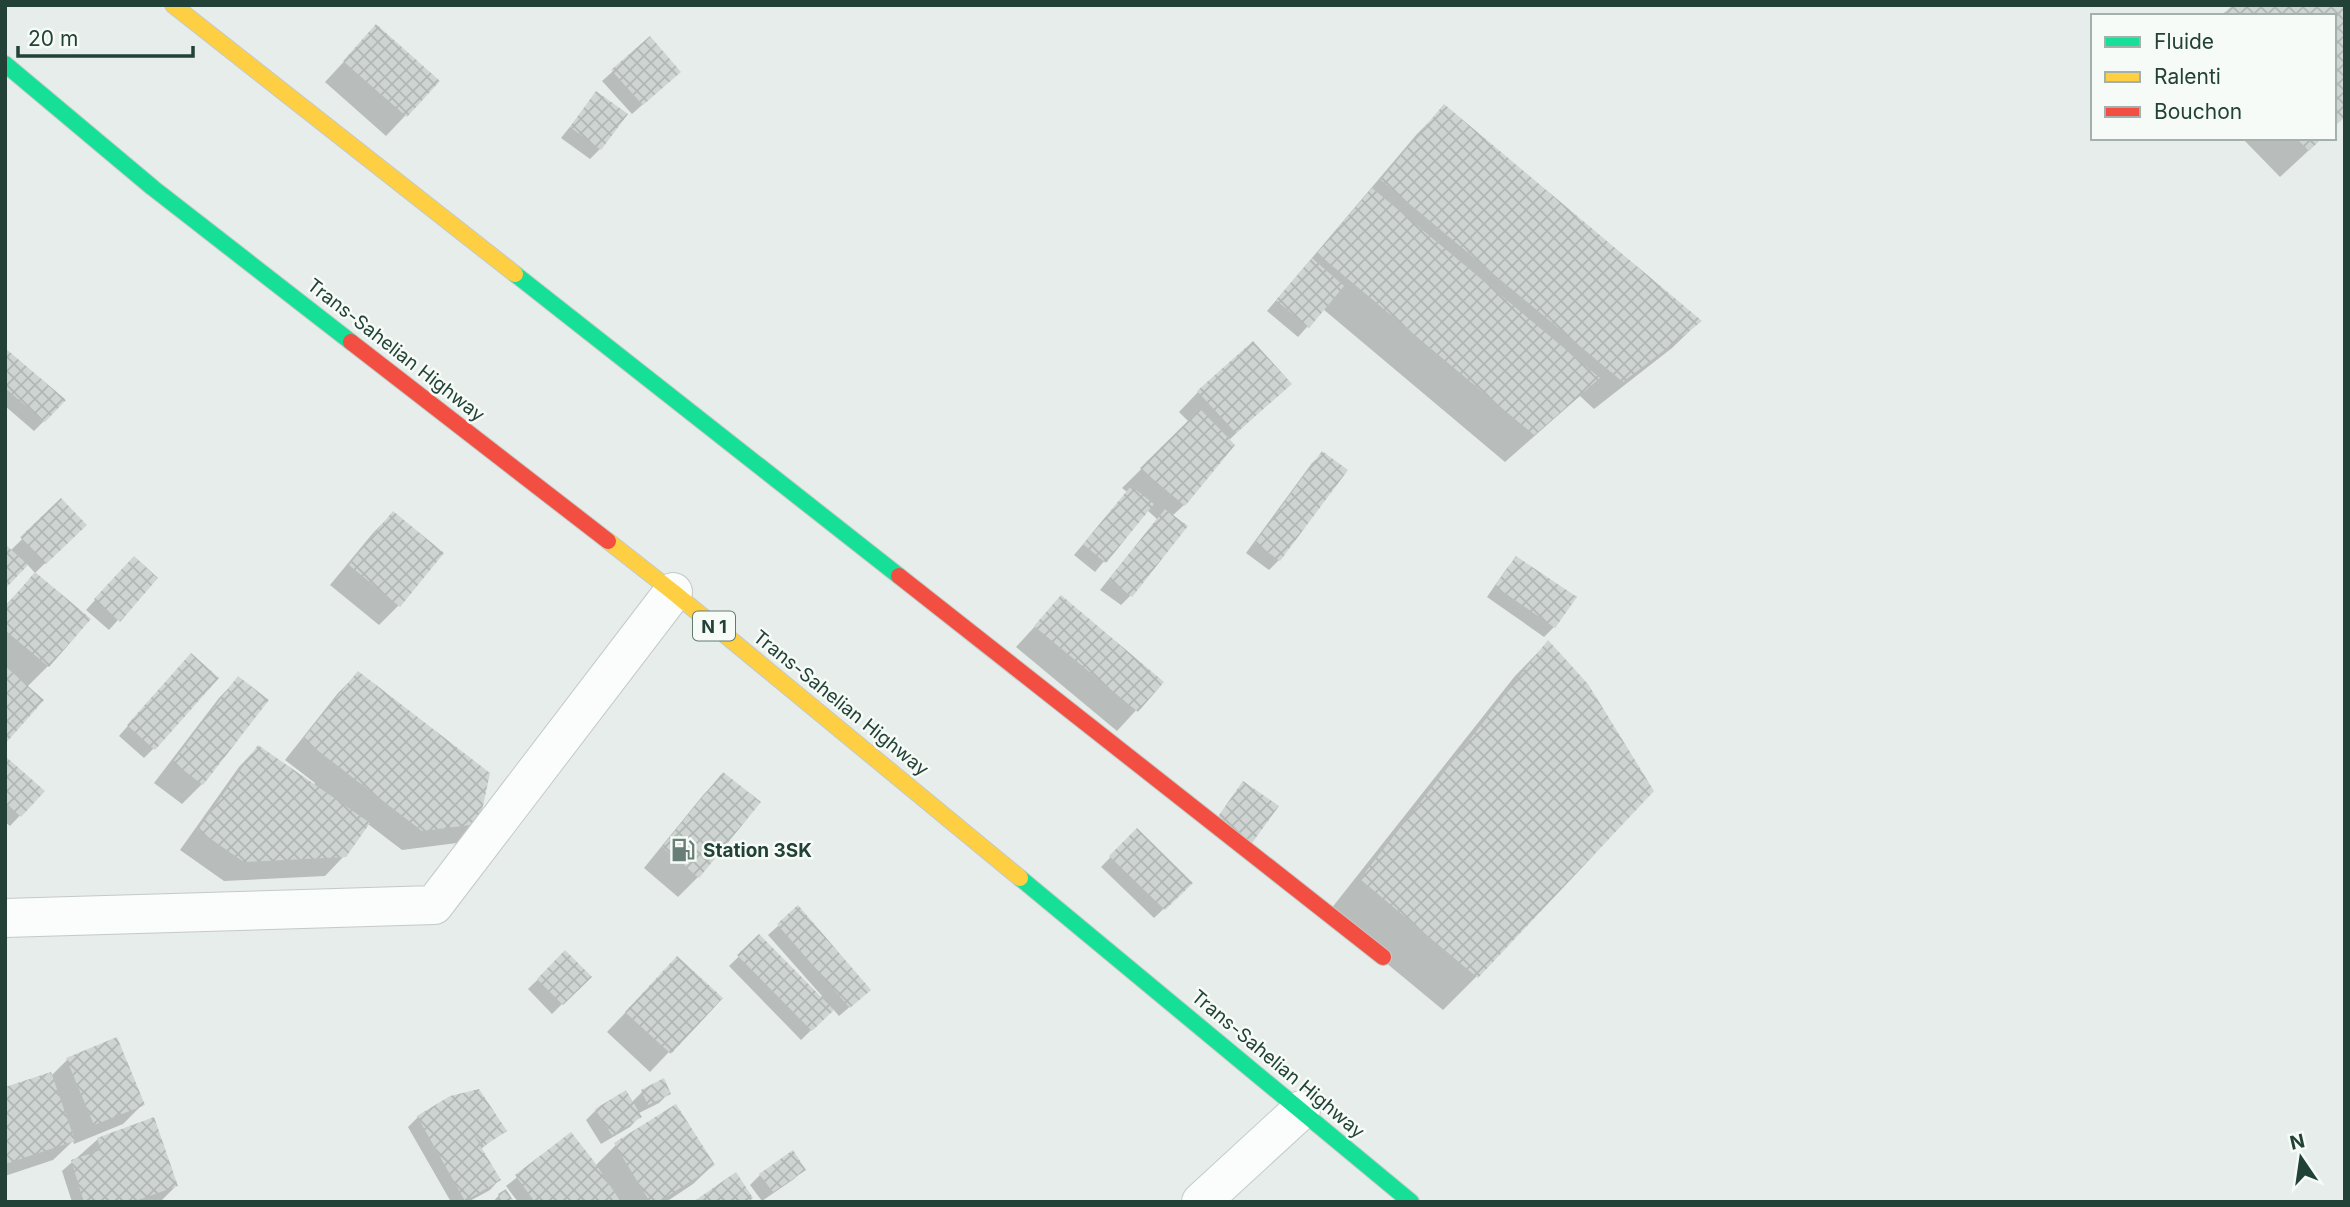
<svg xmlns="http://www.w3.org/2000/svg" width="2350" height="1207" font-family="Inter,sans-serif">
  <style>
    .shadow { fill: #0003 }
    .building { fill: url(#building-cross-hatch) }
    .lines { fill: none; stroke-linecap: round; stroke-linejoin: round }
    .street-casing { stroke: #c4cac7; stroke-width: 40 }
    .fast-casing { stroke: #c2cac7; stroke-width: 18 }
    .slow-casing { stroke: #c2cac7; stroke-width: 18 }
    .jam-casing { stroke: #c2cac7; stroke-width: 18 }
    .street { stroke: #fbfcfc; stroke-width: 38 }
    .fast { stroke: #16e098; stroke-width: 16 }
    .slow { stroke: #ffcf43; stroke-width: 16 }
    .jam { stroke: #f24e42; stroke-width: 16 }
    .labels { text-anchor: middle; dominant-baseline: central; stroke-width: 5; stroke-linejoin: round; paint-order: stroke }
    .shield { fill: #f6fbf8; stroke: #627a71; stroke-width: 2 }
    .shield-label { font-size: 18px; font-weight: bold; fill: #234237 }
    .street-label { font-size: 19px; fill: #234237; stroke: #f6fbf8 }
    .poi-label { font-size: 19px; font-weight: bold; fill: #234237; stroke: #f6fbf8; text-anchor: start }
  </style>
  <defs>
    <pattern id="building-cross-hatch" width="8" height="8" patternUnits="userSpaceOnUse" patternTransform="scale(1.75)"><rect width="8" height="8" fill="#ced4d1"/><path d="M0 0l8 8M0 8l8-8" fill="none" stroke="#b1b7b4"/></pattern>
  </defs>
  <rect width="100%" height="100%" fill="#e7edea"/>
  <g class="shadow">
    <polygon points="376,27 438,81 386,136 325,82"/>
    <polygon points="649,39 669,81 632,114 602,81"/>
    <polygon points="596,94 600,149 590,159 561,138"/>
    <polygon points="1444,107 1700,321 1672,348 1594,409 1580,396 1505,462 1323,309 1298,337 1267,311 1417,134"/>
    <polygon points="2242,138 2322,138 2280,177"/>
    <polygon points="5,350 44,421 34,431 5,406"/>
    <polygon points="1289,384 1228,441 1184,505 1172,516 1131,595 1121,605 1100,590 1157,519 1147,510 1095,572 1074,555 1127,492 1122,488 1189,422 1179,412 1198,392"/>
    <polygon points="1322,454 1279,560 1269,570 1246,553 1312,463"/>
    <polygon points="61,501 84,525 35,573 27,564 5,587 10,551"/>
    <polygon points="393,513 399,605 379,625 330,585 373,533"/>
    <polygon points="1517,558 1554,627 1544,637 1487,597 1507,568"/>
    <polygon points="124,568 118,620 109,630 86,610"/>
    <polygon points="35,574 48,666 27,687 5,742 5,606"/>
    <polygon points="1061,598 1162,682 1117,731 1016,647"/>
    <polygon points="1548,642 1476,977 1443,1010 1327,914 1515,676"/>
    <polygon points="181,665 154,748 144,758 119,736"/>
    <polygon points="358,673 477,823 457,843 402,850 368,824 345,855 325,876 224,881 180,850 239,767 258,747 313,786 315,783 285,760 338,693"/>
    <polygon points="238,678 202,784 182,804 154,783 219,698"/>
    <polygon points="5,758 43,791 10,826 5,822"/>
    <polygon points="723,775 759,803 698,877 678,897 644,868 704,794"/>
    <polygon points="1137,830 1191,883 1154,918 1101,867"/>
    <polygon points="798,908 859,999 839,1016 833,1009 801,1040 729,966 759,937 819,998 822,996 768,935"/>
    <polygon points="565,953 589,977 552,1014 528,989"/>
    <polygon points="658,978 720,998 650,1072 607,1032"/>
    <polygon points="67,1060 143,1104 123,1124 74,1144 73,1141 53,1160 5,1176 5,1089 51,1076"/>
    <polygon points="642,1092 669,1093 659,1103 637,1114 639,1117 630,1127 601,1144 586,1120 596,1110 631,1103"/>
    <polygon points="418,1117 504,1130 481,1149 499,1180 490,1190 468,1202 451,1202 408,1127"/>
    <polygon points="571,1134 595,1166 616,1145 713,1165 693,1184 666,1202 518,1202 506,1186"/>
    <polygon points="98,1139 176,1186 160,1202 72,1202 62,1171"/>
    <polygon points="792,1152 804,1169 794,1179 762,1201 750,1185 760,1175"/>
    <polygon points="499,1195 512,1202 493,1202"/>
  </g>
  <g class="building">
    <polygon points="2232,5 2345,5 2345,117 2334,127 2334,16 2221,16"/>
    <polygon points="376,24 440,81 407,117 343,61"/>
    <polygon points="650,36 681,72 643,105 611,70"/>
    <polygon points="596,91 628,114 601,150 570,127"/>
    <polygon points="1444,104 1702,321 1623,382 1381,180"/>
    <polygon points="2296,138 2322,138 2309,151"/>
    <polygon points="1372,188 1600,378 1534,435 1317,253"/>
    <polygon points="1312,258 1344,286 1309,328 1276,300"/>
    <polygon points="1253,341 1292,384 1236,433 1197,391"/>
    <polygon points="5,348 66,400 45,422 5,388"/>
    <polygon points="1200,409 1235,445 1185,506 1140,468"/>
    <polygon points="1322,451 1348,470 1280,561 1255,543"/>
    <polygon points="1131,486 1154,504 1106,563 1083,544"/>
    <polygon points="61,498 87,525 46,564 20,537"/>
    <polygon points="1165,509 1188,526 1132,597 1109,579"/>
    <polygon points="393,511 444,553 400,607 349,565"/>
    <polygon points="5,544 28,565 5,589"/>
    <polygon points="134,556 158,578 120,622 94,599"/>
    <polygon points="1516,556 1577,597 1555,628 1495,586"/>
    <polygon points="35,572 91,619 49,667 5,630 5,607"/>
    <polygon points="1061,595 1164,682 1138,712 1034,626"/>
    <polygon points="1548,640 1588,684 1654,791 1478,978 1360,879"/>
    <polygon points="191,653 219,678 155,750 127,725"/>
    <polygon points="5,666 44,700 5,744"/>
    <polygon points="358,671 490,773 479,824 422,831 303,739"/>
    <polygon points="238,676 269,700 203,785 173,762"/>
    <polygon points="258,745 370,823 346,857 244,862 198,830"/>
    <polygon points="5,756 45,791 21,817 5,803"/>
    <polygon points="723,772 761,802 699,878 662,847"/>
    <polygon points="1243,781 1279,806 1252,843 1217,818"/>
    <polygon points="1137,828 1193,883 1165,910 1109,856"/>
    <polygon points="798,905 871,990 850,1008 777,924"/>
    <polygon points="759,934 834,1010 812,1031 737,955"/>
    <polygon points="565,950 592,977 563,1005 537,979"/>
    <polygon points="677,956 723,998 671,1054 625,1012"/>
    <polygon points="117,1037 145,1105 94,1125 66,1058"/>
    <polygon points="51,1072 75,1141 5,1164 5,1087"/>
    <polygon points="664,1078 671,1094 648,1105 641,1090"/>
    <polygon points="479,1089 507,1131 484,1146 473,1134 501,1180 465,1201 417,1116 450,1096"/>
    <polygon points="626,1090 642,1117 612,1135 595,1109"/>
    <polygon points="676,1104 715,1165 659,1202 650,1202 614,1143"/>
    <polygon points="154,1117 178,1186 132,1202 84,1202 71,1160 101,1150 97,1138"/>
    <polygon points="571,1132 593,1160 621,1202 535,1202 515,1175"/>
    <polygon points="793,1150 806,1170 773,1192 759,1174"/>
    <polygon points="736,1172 753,1198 748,1202 693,1202"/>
    <polygon points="506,1189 514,1202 502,1202 498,1194"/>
  </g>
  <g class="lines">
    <g class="street-casing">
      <g id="street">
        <polyline points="5,918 434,905 673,592"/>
        <polyline points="1201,1202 1301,1110"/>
      </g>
    </g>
    <g class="fast-casing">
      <g id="fast">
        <polyline points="5,64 153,188 351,342"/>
        <polyline points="515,274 899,576"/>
        <polyline points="1020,878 1411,1202"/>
      </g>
    </g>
    <g class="slow-casing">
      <g id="slow">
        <polyline points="173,5 515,274"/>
        <polyline points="608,541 673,592 1020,878"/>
      </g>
    </g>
    <g class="jam-casing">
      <g id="jam">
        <polyline points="351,342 608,541"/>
        <polyline points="899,576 1383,957"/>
      </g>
    </g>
    <use href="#street" class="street"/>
    <use href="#fast" class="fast"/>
    <use href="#slow" class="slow"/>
    <use href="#jam" class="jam"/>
  </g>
  <defs>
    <g id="fuel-bare" transform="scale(1.89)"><path d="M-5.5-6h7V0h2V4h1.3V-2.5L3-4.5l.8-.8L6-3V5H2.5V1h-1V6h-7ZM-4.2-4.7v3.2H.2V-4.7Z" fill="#687e76" stroke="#f6fbf8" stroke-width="2.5" paint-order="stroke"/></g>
  </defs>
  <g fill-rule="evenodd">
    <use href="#fuel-bare" x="683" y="850"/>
  </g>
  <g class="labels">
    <rect class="shield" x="693" y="611.5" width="42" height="29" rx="5"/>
    <g class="shield-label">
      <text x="714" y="626">N 1</text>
    </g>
    <g class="street-label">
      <text transform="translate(396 350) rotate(38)">Trans-Sahelian Highway</text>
      <text transform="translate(841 703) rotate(39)">Trans-Sahelian Highway</text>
      <text transform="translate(1278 1064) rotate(40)">Trans-Sahelian Highway</text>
    </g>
    <g class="poi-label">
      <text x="703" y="850">Station 3SK</text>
    </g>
  </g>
  <rect width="2350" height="1207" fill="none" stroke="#234237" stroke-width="14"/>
  <rect x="2091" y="14" width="245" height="126" fill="#f6fbf8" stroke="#a2b1ab" stroke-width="2"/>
  <rect x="2105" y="37" width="35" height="10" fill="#16e098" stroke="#a2b1ab" stroke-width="2"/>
  <text x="2154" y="49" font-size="21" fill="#234237">Fluide</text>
  <rect x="2105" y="72" width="35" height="10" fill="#ffcf43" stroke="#a2b1ab" stroke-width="2"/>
  <text x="2154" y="84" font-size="21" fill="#234237">Ralenti</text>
  <rect x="2105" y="107" width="35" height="10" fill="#f24e42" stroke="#a2b1ab" stroke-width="2"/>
  <text x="2154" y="119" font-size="21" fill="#234237">Bouchon</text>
  <g transform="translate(2301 1158) rotate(347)" stroke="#f6fbf8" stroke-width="5" paint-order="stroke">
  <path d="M0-5L12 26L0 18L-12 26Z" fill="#234237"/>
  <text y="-10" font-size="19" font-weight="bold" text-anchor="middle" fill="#234237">N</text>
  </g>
  <path d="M18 46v10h175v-10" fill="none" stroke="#234237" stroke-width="3.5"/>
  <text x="28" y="46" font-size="21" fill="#234237" stroke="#f6fbf8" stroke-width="5" paint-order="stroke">20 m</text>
</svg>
